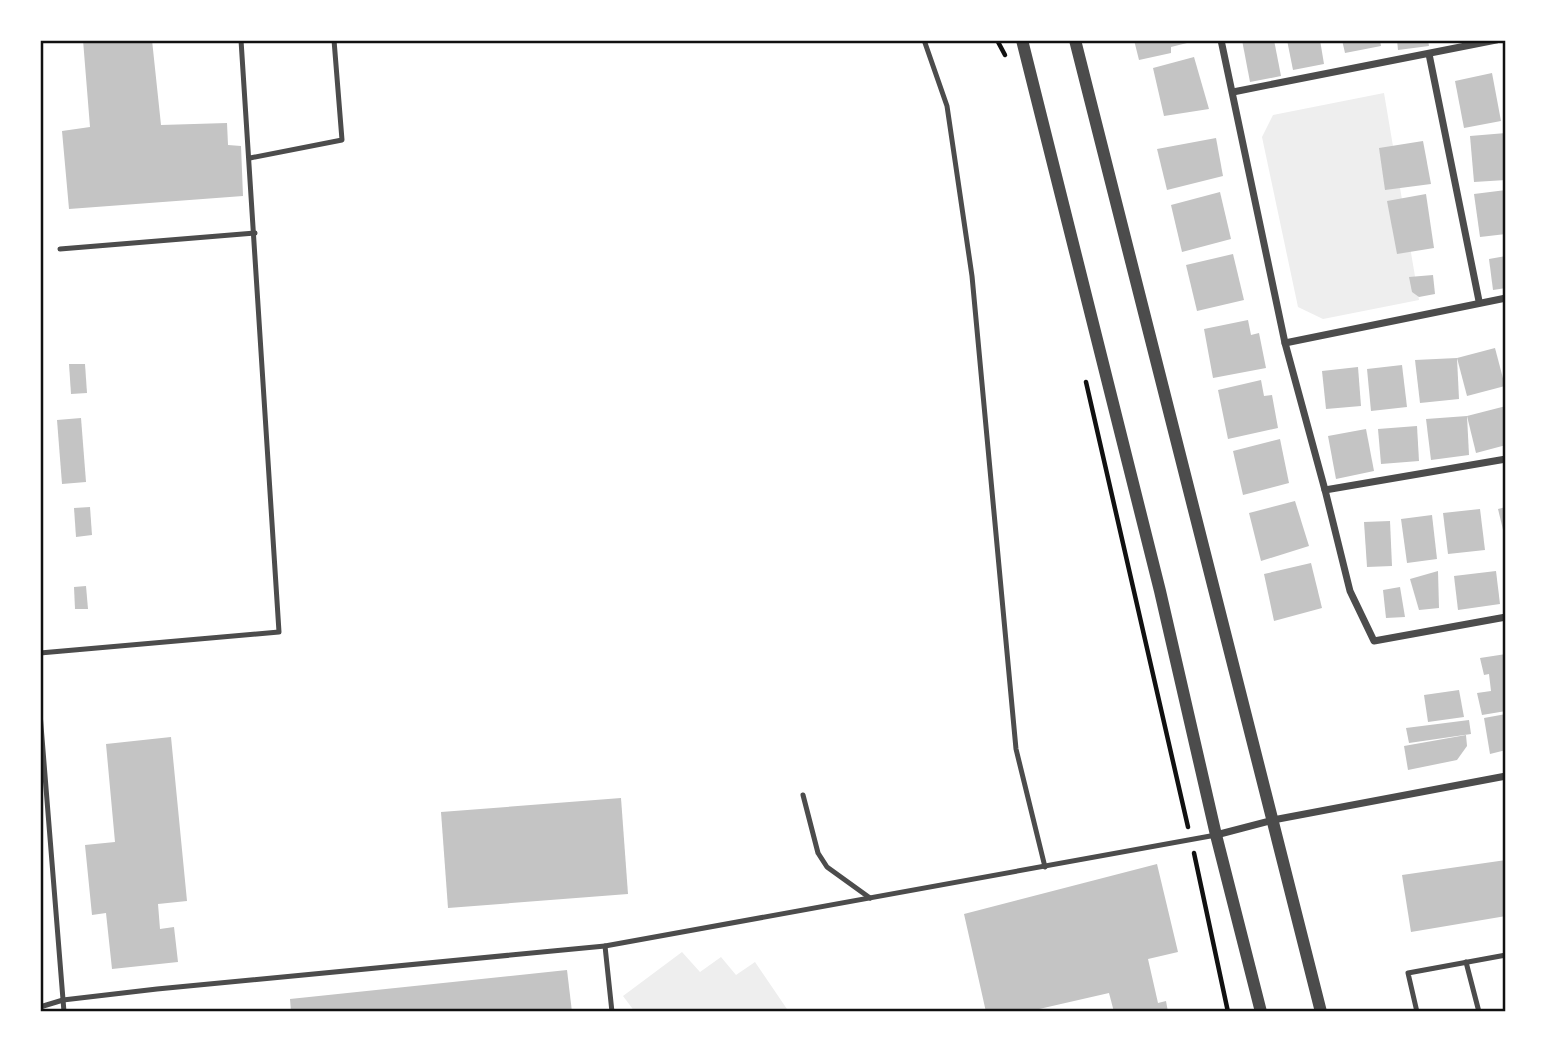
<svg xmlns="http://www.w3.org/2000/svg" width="1546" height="1052" font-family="'Playfair Display',serif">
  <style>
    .green { fill: #eee }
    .building { fill: #c4c4c4 }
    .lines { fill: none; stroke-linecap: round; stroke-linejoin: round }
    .path { stroke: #111; stroke-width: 4.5 }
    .service { stroke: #4c4c4c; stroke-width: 5 }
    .minor { stroke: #4c4c4c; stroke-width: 7 }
    .tertiary { stroke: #4c4c4c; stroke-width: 12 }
    .neatline { fill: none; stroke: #111; stroke-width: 2.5 }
  </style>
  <rect width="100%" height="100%" fill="#fff"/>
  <g class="green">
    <polygon points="1384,93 1419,300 1323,319 1298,307 1262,137 1273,115"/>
    <polygon points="682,952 700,972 721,957 736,975 755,962 789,1012 635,1012 623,996"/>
  </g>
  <g class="building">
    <polygon points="83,40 152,40 161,125 227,123 228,145 241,146 243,196 69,209 62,131 90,127"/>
    <polygon points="1134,40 1186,40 1187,43 1171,47 1171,53 1139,60"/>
    <polygon points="1242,40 1274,40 1281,76 1250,82"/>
    <polygon points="1287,40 1320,40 1324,64 1293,70"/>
    <polygon points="1342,40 1380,40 1381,46 1345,53"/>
    <polygon points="1397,40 1428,40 1429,46 1398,50"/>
    <polygon points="1194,57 1209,109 1164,116 1153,68"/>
    <polygon points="1492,73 1501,121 1464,128 1455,81"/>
    <polygon points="1506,133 1506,180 1474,182 1470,136"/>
    <polygon points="1216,138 1223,176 1167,190 1157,149"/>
    <polygon points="1423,141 1431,184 1385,190 1379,148"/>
    <polygon points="1506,190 1506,234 1480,237 1474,194"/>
    <polygon points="1220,192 1231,239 1182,252 1171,205"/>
    <polygon points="1426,194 1434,248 1397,254 1387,201"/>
    <polygon points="1233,254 1244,300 1197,311 1186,265"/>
    <polygon points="1506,256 1506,288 1493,290 1489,259"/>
    <polygon points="1433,275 1435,294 1419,297 1412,292 1409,277"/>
    <polygon points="1248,320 1251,335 1259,333 1266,368 1213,378 1204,329"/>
    <polygon points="1495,348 1505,386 1467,396 1457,358"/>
    <polygon points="1457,358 1459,399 1420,403 1415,360"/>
    <polygon points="69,364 85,364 87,393 71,394"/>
    <polygon points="1402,365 1407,407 1371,411 1367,369"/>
    <polygon points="1358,367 1361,406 1326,409 1322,371"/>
    <polygon points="1261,380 1264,396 1272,395 1278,428 1228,439 1218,390"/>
    <polygon points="1506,406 1506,445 1476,453 1467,416"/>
    <polygon points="1467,416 1469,455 1431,460 1426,419"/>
    <polygon points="81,418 86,482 62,484 57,420"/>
    <polygon points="1417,426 1419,461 1381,464 1378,429"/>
    <polygon points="1366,429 1374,471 1336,479 1328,436"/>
    <polygon points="1280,439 1289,483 1243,495 1233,451"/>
    <polygon points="1295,501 1309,546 1261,561 1249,513"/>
    <polygon points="90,507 92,535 76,537 74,508"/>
    <polygon points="1506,507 1506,538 1505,538 1498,509"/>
    <polygon points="1480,509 1485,550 1448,554 1443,513"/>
    <polygon points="1432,515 1437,559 1407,563 1401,519"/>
    <polygon points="1390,521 1392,566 1367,567 1364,522"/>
    <polygon points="1311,563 1322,608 1274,621 1264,574"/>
    <polygon points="1438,571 1439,608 1419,610 1410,579"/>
    <polygon points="1496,571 1500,604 1458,610 1454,576"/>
    <polygon points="86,586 88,609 75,609 74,587"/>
    <polygon points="1400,587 1405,617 1386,618 1383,590"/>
    <polygon points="1506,654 1506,711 1482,715 1477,693 1491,691 1489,674 1484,675 1480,658"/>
    <polygon points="1459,690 1464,717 1428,722 1424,695"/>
    <polygon points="1506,714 1506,750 1490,754 1484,718"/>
    <polygon points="1469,720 1471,734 1409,743 1406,728"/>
    <polygon points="1466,735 1467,746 1457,760 1408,770 1404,746"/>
    <polygon points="171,737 187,901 158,904 160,929 174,927 178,962 112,969 106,913 92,915 85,845 115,842 106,744"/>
    <polygon points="621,798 628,894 448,908 441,812"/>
    <polygon points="1506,860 1506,916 1411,932 1402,875"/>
    <polygon points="1157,864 1178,952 1148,959 1158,1003 1166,1001 1168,1012 1114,1012 1109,993 1026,1012 986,1012 964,914"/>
    <polygon points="567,970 572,1012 291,1012 290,999"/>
  </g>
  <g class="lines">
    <g class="path">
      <polyline points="997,40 1005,55"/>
      <polyline points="1086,382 1188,827"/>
      <polyline points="1194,853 1228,1012"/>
    </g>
    <g class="service">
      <polyline points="924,40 947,106 972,276 1016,749 1045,867"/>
      <polyline points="250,158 342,140 334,40"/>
      <polyline points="60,249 255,233"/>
      <polyline points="40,653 279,632 241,40"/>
      <polyline points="40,713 64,1012"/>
      <polyline points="803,795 818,853 827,867 870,898"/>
      <polyline points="605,946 1216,835"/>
      <polyline points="1466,962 1479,1012"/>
      <polyline points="40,1007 63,1000 157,989 605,946 612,1012"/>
      <polyline points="1417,1012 1408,973 1506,955"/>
    </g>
    <g class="minor">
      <polyline points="1221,40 1285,343 1325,490 1350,591 1374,641 1506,617"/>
      <polyline points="1429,54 1479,301"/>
      <polyline points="1233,92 1496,40"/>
      <polyline points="1285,343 1506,298"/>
      <polyline points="1325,490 1506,459"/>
      <polyline points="1216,835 1273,820 1506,776"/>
    </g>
    <g class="tertiary">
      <polyline points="1022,40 1160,591 1216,835 1261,1012"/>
      <polyline points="1075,40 1321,1012"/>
    </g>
  </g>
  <rect width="1546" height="1052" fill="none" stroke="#ffffff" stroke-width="84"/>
  <rect x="42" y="42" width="1462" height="968" class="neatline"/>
</svg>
